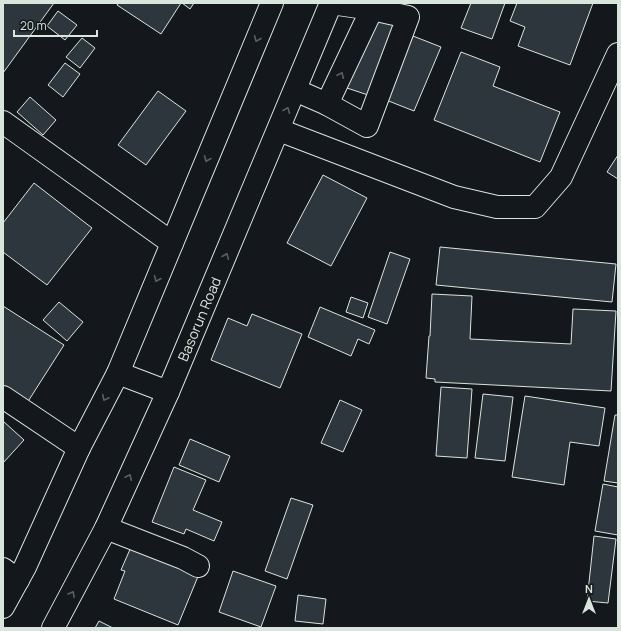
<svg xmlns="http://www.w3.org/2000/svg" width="621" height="631" font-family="Manrope,sans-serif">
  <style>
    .building { fill: #2c363c; stroke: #d8e6dc }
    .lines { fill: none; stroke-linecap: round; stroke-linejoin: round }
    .minor-casing { stroke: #d8e6dc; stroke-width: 24 }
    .major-casing { stroke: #d8e6dc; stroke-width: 24 }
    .minor { stroke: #14181c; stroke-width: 22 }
    .major { stroke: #14181c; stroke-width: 22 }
    .oneway { stroke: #59605f }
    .labels { text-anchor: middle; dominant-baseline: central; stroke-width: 3; stroke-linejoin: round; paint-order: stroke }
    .street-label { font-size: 14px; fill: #d8e6dc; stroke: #14181c }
  </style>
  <rect width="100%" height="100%" fill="#14181c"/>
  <g class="building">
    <polygon points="3,3 54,3 3,73"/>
    <polygon points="118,3 181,3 161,34 117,5"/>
    <polygon points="182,3 194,3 190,9"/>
    <polygon points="471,3 505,3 492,39 461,28"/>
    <polygon points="517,3 593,3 570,65 518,46 525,27 510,21"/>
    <polygon points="58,11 77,25 65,40 47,26"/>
    <polygon points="372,16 395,25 368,95 344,87"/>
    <polygon points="413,36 441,47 414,111 381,98 396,77"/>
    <polygon points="82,38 95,48 80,68 66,57"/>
    <polygon points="461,52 500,67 493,86 560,112 540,162 434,120"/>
    <polygon points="65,63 80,74 63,97 48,85"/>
    <polygon points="158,91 186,111 146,165 118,145"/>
    <polygon points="30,97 56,120 43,135 17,112"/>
    <polygon points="618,155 618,179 607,172"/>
    <polygon points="323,175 367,198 331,266 287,243"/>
    <polygon points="34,183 92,228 47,285 3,252 3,223"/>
    <polygon points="440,247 616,264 612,302 436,285"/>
    <polygon points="390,252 410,259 387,324 368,317"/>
    <polygon points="432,294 472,296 470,339 571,344 573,309 616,311 611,391 435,382 435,379 426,378 429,336 430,336"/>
    <polygon points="351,297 368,303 363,318 346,312"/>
    <polygon points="59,302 83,322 67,341 43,320"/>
    <polygon points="3,306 64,345 27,403 3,387"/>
    <polygon points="320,307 375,330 369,344 358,339 351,356 308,337"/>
    <polygon points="252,314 302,334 280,388 211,360 228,318 247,326"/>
    <polygon points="441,387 472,389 467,458 436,456"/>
    <polygon points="483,394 513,397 505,461 475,458"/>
    <polygon points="525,396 605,408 599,446 570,442 564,485 512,477"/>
    <polygon points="340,400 362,410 343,452 321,443"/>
    <polygon points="615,415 618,415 618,483 604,481"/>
    <polygon points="3,421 24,440 3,463"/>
    <polygon points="190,439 230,456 219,482 179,465"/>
    <polygon points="174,467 206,480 193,510 222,522 214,541 186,529 184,534 152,522"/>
    <polygon points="603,484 618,487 618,535 595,531"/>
    <polygon points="291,498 313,505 287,579 265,571"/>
    <polygon points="594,536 616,539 608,603 587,601"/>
    <polygon points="131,547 199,574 178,625 114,599 125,571 121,570"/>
    <polygon points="233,571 276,586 261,627 219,612"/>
    <polygon points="298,595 326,599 323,624 295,621"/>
    <polygon points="99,621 113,628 95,628"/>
  </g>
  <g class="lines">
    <g class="minor-casing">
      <g id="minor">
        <polyline points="295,90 327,104 372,9 331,3"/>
        <polyline points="327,104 367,126 408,17 372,9"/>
        <polyline points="3,122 172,243"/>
        <polyline points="279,130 454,197 497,207 535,207 561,177 618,54"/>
        <polyline points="3,397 79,448"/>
        <polyline points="106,528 183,558 198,566"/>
        <polyline points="3,569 18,580"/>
      </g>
    </g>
    <g class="major-casing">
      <g id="major">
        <polyline points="118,373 168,392"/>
        <polyline points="3,607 25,567 79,448 118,373 272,3"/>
        <path id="s1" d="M53 628 106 528 168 392 331 3"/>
      </g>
    </g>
    <use href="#minor" class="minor"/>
    <use href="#major" class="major"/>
  </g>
  <defs><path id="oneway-chevron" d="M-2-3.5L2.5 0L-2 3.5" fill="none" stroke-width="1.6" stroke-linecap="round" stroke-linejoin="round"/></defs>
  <g class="oneway">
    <use href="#oneway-chevron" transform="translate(257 39) rotate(112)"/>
    <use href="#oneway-chevron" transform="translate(341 75) rotate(-65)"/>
    <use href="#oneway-chevron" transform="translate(287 110) rotate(-68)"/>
    <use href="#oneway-chevron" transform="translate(207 159) rotate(113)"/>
    <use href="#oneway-chevron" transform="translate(226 256) rotate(-67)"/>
    <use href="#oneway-chevron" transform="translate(157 279) rotate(113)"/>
    <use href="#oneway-chevron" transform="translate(105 398) rotate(117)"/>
    <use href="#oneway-chevron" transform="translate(129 477) rotate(-65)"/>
    <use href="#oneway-chevron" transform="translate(72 594) rotate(-61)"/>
  </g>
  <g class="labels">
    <g class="street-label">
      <text stroke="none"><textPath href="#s1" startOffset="342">Basorun Road</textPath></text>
    </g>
  </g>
  <rect width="621" height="631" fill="none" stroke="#d8e6dc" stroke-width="8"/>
  <g transform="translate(589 599)" stroke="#14181c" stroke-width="3" paint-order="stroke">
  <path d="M0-3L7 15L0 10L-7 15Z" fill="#d8e6dc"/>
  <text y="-6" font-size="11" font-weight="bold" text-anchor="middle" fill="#d8e6dc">N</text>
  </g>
  <path d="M14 30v6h83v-6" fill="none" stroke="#d8e6dc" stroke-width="2"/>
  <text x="20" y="30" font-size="12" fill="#d8e6dc" stroke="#14181c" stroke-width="3" paint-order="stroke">20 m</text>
</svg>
